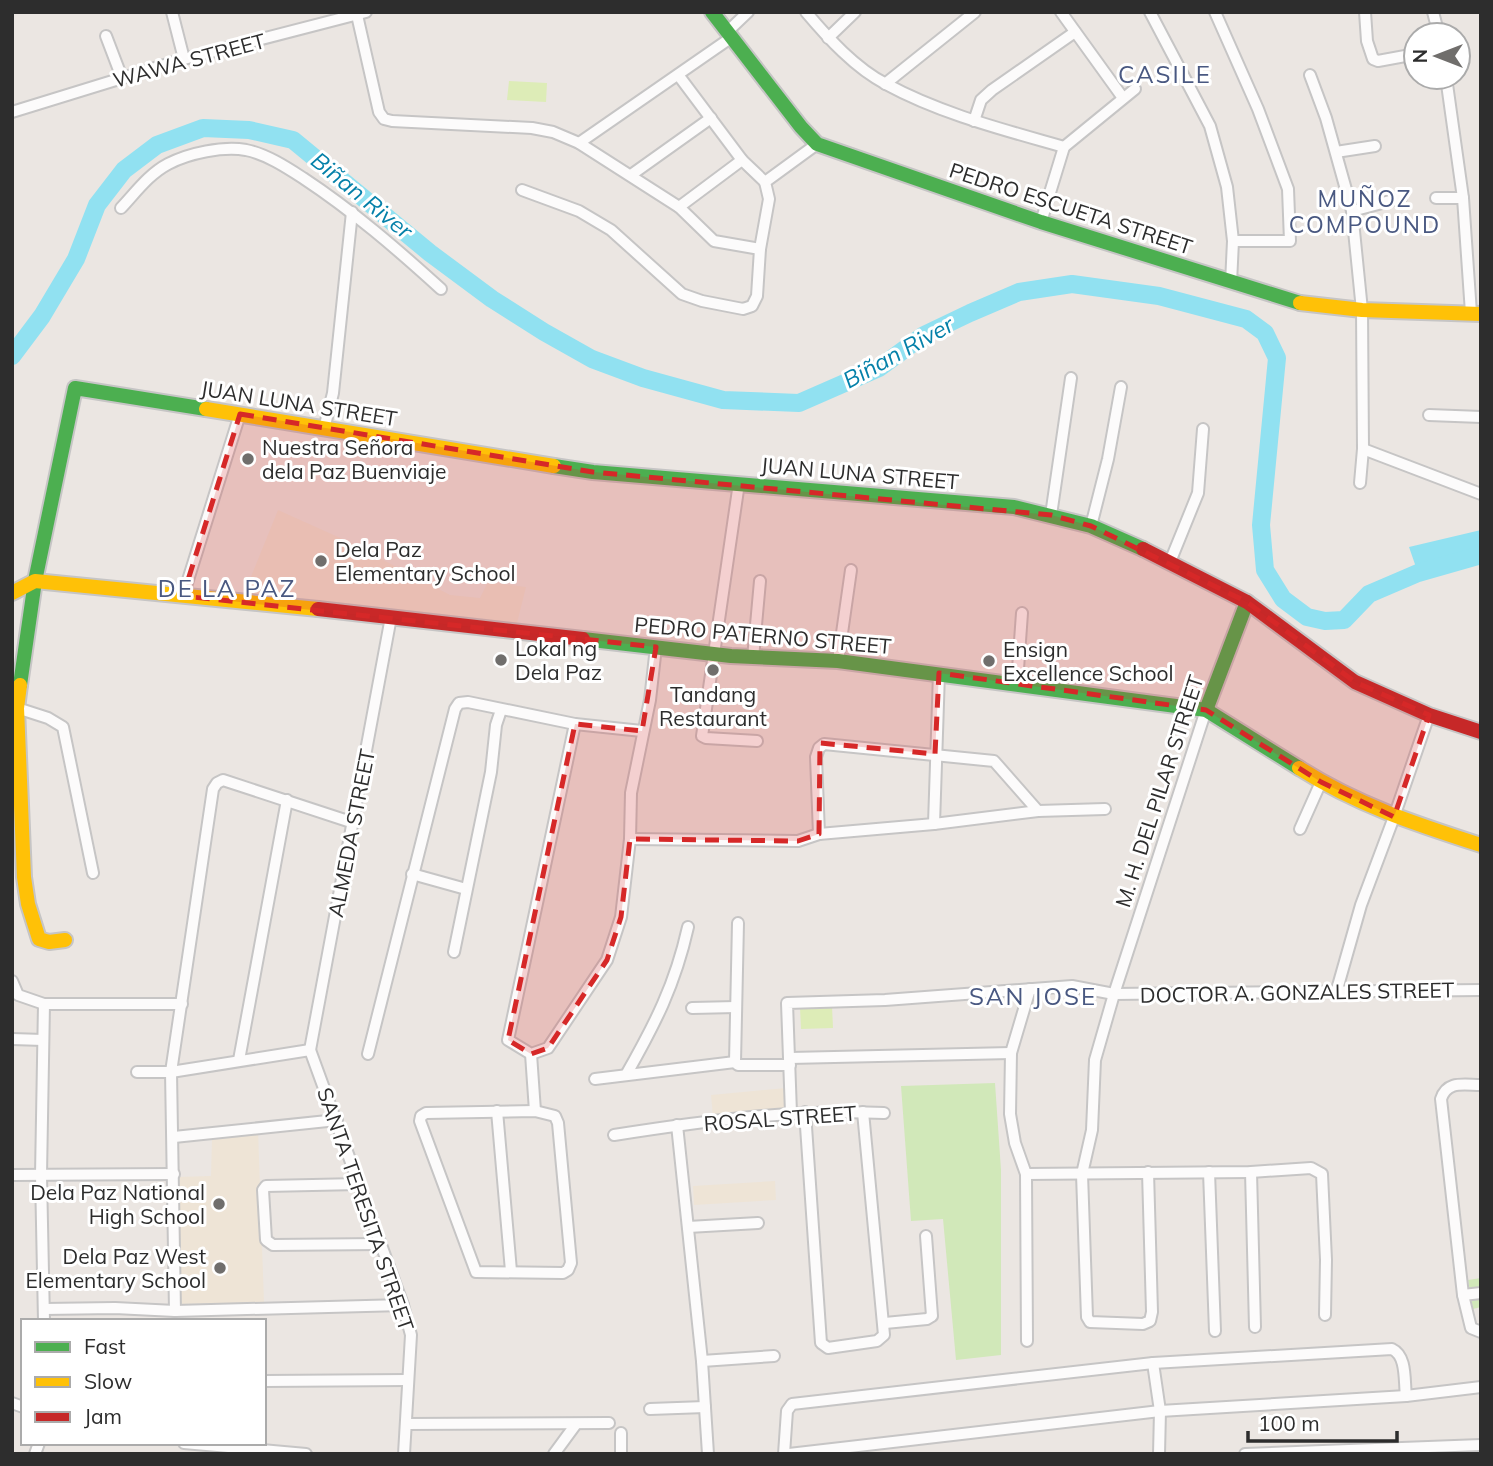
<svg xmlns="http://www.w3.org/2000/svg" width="1493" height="1466" font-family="Mulish,sans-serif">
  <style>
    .education { fill: #eee4d6 }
    .green { fill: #d1e8b9 }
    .pitch { fill: #ddecb7 }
    .water { fill: #91e1f1 }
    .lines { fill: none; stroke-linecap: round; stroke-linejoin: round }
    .river { stroke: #91e1f1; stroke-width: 18 }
    .street-casing { stroke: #c6c5c5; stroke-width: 14 }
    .fast-casing { stroke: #c6c5c5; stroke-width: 18 }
    .slow-casing { stroke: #c6c5c5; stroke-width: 18 }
    .jam-casing { stroke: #c6c5c5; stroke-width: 18 }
    .street { stroke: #fcfbfb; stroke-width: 10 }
    .fast { stroke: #4caf50; stroke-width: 14 }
    .slow { stroke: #ffc107; stroke-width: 14 }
    .jam { stroke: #c62828; stroke-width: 14 }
    .marked { fill: #d62828; fill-opacity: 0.2; stroke: #d62828; stroke-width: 5; stroke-dasharray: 14 9; stroke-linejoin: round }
    .poi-dot { fill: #706e6c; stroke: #fff; stroke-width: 2.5 }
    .labels { text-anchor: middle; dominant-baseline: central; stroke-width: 6; stroke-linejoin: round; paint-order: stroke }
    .street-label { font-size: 21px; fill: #2d2d2d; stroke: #fff }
    .poi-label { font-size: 21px; fill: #2d2d2d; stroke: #fff; text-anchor: start }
    .water-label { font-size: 23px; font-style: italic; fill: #0480a9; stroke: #fff }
    .neighbourhood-label { font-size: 23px; letter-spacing: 2px; fill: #495881; stroke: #fff }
    .quarter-label { font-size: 24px; letter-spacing: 2px; fill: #495881; stroke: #fff }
  </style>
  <rect width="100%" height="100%" fill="#ebe6e2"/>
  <g class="education">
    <polygon points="278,510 347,541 450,595 480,598 488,582 526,587 516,627 442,616 244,594"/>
    <polygon points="786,1088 787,1110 713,1117 711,1095"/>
    <polygon points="258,1130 264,1303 177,1304 178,1177 211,1176 212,1138"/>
    <polygon points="775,1181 776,1200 694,1205 693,1186"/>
  </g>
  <g class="green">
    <polygon points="995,1083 1001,1170 1001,1355 956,1360 943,1219 911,1221 901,1086"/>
    <polygon points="1481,1278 1481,1307 1473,1309 1468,1280"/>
  </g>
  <g class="pitch">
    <polygon points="509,81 547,83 546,102 507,100"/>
    <polygon points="832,1006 833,1028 801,1029 800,1007"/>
  </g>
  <polygon class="water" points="1481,530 1481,562 1415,581 1418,573 1409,547"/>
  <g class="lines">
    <polyline class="river" points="12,356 42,316 76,259 97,205 124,170 157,145 203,128 249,130 293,140 430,253 492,299 544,332 592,359 643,378 723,400 799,403 879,368 924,335 970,313 1019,292 1072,284 1159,296 1246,319 1265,333 1277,358 1261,525 1265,570 1283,599 1307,617 1325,621 1344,620 1369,594 1418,573 1481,555"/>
    <g class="street-casing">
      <g id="street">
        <polyline points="172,12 184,59"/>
        <path d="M806 12C828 38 855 68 886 84 941 114 1005 130 1064 147"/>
        <polyline points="1061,12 1123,98"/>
        <polyline points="1150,12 1210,126 1227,187 1233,241 1231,283"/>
        <polyline points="1215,12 1258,109 1288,189 1290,241 1233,241"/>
        <polyline points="1365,12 1367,41 1373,59 1378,61 1416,54"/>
        <polyline points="1433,12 1439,35"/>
        <polyline points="357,15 379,112 384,119 392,121 532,128 553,132 579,143 679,207 714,241 760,249"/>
        <polyline points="727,32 748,12"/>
        <polyline points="106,36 122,78"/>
        <polyline points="828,38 855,12"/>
        <polyline points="1310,75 1326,118 1352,211 1362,310 1363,449 1481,494"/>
        <polyline points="679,76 742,160 765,182"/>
        <polyline points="1446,77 1463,198 1471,313"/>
        <polyline points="885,84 975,12"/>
        <polyline points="12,112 184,59 366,12"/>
        <polyline points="974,121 981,100 992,90 1075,32"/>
        <polyline points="579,143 732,37"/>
        <polyline points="1336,152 1375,146"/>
        <polyline points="631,175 711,118"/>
        <polyline points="522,190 579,211 611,230 682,294 702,301 743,309 752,306 757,296 760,249 769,199 765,182 817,144"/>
        <polyline points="1436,198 1463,198"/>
        <polyline points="679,207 742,160"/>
        <path d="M121 208C136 192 149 174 168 164 189 153 223 146 246 150 266 154 286 167 303 178 353 211 397 249 441 289"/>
        <polyline points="1352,211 1401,198"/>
        <polyline points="1041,222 1064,147 1135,89"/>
        <polyline points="1429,415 1481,417"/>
        <polyline points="324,429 333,393 352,212"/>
        <polyline points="739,483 702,736 706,738 757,741"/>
        <polyline points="1360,483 1363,449"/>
        <polyline points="1051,515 1071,378"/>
        <polyline points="1091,526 1108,459 1121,387"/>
        <polyline points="1170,562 1198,493 1203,429"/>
        <polyline points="183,596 240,414"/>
        <polyline points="753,658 760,581"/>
        <polyline points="838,661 851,570"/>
        <polyline points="1017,683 1022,613"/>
        <polyline points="17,708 48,718 63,727 93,873"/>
        <polyline points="575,724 508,1040 531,1054 548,1048 607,960 621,917 630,839 631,793 650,700 656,647"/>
        <polyline points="934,824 939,673"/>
        <polyline points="1300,829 1321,782"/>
        <polyline points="819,834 816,757 819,748 824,744 994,761 1038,811"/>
        <polyline points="630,839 798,841 819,834 934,824 1038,811 1105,809"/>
        <polyline points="412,874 466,889"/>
        <polyline points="738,923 735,1062 738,1065 790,1065"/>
        <polyline points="454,952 491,772 496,725 501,710"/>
        <polyline points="12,981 18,995 44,1004 182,1004"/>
        <polyline points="1336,993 1361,905 1394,817 1429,715"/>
        <polyline points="44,1004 41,1175 44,1321"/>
        <polyline points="692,1008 736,1007"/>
        <polyline points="12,1039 43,1040"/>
        <polyline points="310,1050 391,617"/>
        <polyline points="310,1050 403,1305 411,1335 404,1454"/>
        <polyline points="368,1054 455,709 459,703 468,702 575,724 642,731"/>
        <polyline points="531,1054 535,1111"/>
        <polyline points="790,1058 1011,1053"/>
        <polyline points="239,1060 287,800"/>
        <polyline points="137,1072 171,1072 310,1050"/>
        <path d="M626 1075C655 1024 675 985 688 927"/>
        <polyline points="595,1079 735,1062"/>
        <path d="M1481 1085C1464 1085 1447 1080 1441 1099L1463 1295 1481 1293"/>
        <polyline points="497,1111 511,1271"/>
        <polygon points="535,1111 555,1116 558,1123 571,1263 568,1270 563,1273 476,1272 420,1121 421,1116 426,1113"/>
        <polyline points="805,1112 821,1343 828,1348 877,1341 884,1335 863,1112"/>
        <polyline points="791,1113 787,1003 885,1000 1072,986 1114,994 1481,990"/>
        <polyline points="677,1125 702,1361 708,1454"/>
        <path d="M614 1135C703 1121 793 1109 884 1113"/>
        <polyline points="174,1137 337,1120"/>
        <polyline points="1148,1172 1152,1312 1150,1321 1143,1324 1090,1322 1087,1317 1082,1174 1092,1130 1095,1060 1114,994 1206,710"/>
        <polyline points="1209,1172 1215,1331"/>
        <polyline points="1251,1172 1255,1327"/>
        <polyline points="1026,1174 1251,1172 1311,1168 1322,1174 1326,1260 1325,1315"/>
        <polyline points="12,1175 174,1174"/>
        <polyline points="359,1184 266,1186 263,1190 266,1240 273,1245 380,1244"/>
        <polyline points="688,1227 758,1223"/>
        <polyline points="1463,1295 1471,1328 1481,1332"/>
        <polyline points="44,1309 115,1308 175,1311 403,1305"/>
        <polyline points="175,1311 171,1072 213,789 217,783 223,780 354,823"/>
        <polyline points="885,1323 927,1319 932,1316 926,1236"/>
        <polyline points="1027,1341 1026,1174 1015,1143 1010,1114 1011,1053 1030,989"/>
        <polyline points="702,1361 774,1356"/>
        <polyline points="1153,1363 1160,1411 1159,1454"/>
        <polyline points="264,1381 408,1380"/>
        <polyline points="12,1403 23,1407"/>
        <polyline points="650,1409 705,1407"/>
        <polyline points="406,1424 609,1423"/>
        <polyline points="621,1433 621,1454"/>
        <polyline points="184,1443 306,1454"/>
        <polyline points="35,1454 39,1443"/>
        <polyline points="554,1454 576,1424"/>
        <path d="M784 1454 787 1411 792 1404 1153 1363 1392 1349C1407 1356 1404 1380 1406 1396"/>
        <polyline points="789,1454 1160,1411 1406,1396 1481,1387"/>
        <polyline points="1245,1454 1481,1445"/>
      </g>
    </g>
    <g class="fast-casing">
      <g id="fast">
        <polyline points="712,12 801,127 817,144 1041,222 1300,303"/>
        <polyline points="554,466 593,472 1014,507 1091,526 1143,549"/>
        <polyline points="583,639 731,656 838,661 1206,710 1299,768"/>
        <polyline points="20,685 35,581 75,388 206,409"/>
        <polyline points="1206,710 1247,602"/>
      </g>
    </g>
    <g class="slow-casing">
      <g id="slow">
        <polyline points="1300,303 1362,310 1481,314"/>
        <polyline points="206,409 554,466"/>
        <polyline points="12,593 35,581 318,609"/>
        <polyline points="20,685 17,708 24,877 28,904 39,939 49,942 65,940"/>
        <path d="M1299 768C1357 805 1416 824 1481 845"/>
      </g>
    </g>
    <g class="jam-casing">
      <g id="jam">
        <polyline points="1143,549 1247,602 1355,682 1429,715 1481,732"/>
        <polyline points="318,609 583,639"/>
      </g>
    </g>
    <use href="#street" class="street"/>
    <use href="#fast" class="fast"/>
    <use href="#slow" class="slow"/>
    <use href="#jam" class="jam"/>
  </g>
  <path class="marked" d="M240 414 593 472 1051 515 1091 526 1247 602 1355 682 1429 715 1394 817 1321 782 1206 710 939 673 935 754 820 743 819 834 798 841 630 839 621 917 607 960 548 1048 531 1054 508 1040 575 724 642 731 656 647 183 596Z"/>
  <g class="poi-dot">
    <circle cx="248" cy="459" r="7"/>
    <circle cx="321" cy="561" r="7"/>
    <circle cx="501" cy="660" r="7"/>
    <circle cx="989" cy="661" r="7"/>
    <circle cx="713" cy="670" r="7"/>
    <circle cx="219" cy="1204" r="7"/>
    <circle cx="220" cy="1268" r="7"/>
  </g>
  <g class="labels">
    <g class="street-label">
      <text transform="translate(189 60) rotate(-15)">WAWA STREET</text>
      <text transform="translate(1071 208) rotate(18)">PEDRO ESCUETA STREET</text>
      <text transform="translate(299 403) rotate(9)">JUAN LUNA STREET</text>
      <text transform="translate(860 473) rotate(5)">JUAN LUNA STREET</text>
      <text transform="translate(763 635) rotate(5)">PEDRO PATERNO STREET</text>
      <text transform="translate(1159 791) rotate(-72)">M. H. DEL PILAR STREET</text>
      <text transform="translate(351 833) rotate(-79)">ALMEDA STREET</text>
      <text transform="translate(1297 992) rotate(-1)">DOCTOR A. GONZALES STREET</text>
      <text transform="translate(780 1118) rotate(-4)">ROSAL STREET</text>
      <text transform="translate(366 1209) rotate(71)">SANTA TERESITA STREET</text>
    </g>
    <g class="poi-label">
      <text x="262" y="447">Nuestra Señora<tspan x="262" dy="24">dela Paz Buenviaje</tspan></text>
      <text x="335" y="549">Dela Paz<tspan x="335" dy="24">Elementary School</tspan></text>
      <text x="515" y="648">Lokal ng<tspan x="515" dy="24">Dela Paz</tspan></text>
      <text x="1003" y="649">Ensign<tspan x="1003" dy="24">Excellence School</tspan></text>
      <text x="713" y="694" text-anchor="middle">Tandang<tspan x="713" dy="24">Restaurant</tspan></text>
      <text x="205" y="1192" text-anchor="end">Dela Paz National<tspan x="205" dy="24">High School</tspan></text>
      <text x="206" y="1256" text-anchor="end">Dela Paz West<tspan x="206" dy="24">Elementary School</tspan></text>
    </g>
    <g class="water-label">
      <text transform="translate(362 195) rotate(39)">Biñan River</text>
      <text transform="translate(898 352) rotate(-29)">Biñan River</text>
    </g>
    <g class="neighbourhood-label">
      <text x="1365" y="198">MUÑOZ<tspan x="1365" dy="26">COMPOUND</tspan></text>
    </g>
    <g class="quarter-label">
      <text x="1165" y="74">CASILE</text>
      <text x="227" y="588">DE LA PAZ</text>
      <text x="1033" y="996">SAN JOSE</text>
    </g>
  </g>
  <rect width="1493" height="1466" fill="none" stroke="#2d2d2d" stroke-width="28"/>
  <rect x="21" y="1319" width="245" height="126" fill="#ffffff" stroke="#ababab" stroke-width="2"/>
  <rect x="35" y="1342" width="35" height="10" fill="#4caf50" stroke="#ababab" stroke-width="2"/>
  <text x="84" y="1354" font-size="21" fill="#2d2d2d">Fast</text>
  <rect x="35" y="1377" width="35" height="10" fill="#ffc107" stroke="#ababab" stroke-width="2"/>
  <text x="84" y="1389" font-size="21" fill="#2d2d2d">Slow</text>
  <rect x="35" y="1412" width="35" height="10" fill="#c62828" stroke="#ababab" stroke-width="2"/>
  <text x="84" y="1424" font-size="21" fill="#2d2d2d">Jam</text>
  <g transform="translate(1437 56) rotate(270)"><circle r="33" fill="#ffffff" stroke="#ababab" stroke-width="2"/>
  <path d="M0-5L12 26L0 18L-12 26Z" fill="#706e6c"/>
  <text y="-10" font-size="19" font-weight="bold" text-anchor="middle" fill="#2d2d2d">N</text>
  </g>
  <path d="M1248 1431v10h149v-10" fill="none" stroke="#2d2d2d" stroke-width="3.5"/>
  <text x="1258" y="1431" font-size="21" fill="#2d2d2d" stroke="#ffffff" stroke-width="5" paint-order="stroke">100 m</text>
</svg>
